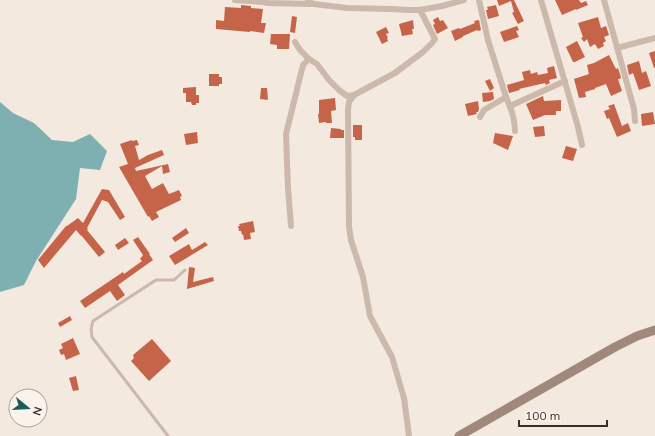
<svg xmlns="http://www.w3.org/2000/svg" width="655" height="436" font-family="Mulish,sans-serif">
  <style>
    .water { fill: #7eb0b1 }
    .building { fill: #c6644a }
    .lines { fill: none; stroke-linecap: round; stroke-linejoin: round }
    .lane { stroke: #ccb9ab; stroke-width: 3 }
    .street { stroke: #ccb9ab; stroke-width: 6 }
    .secondary { stroke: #a0887c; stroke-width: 9 }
  </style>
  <rect width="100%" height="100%" fill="#f3e9df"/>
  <polygon class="water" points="0,102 13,113 34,123 52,140 73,142 90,134 107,151 100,170 80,168 76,199 36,261 24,285 0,292"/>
  <g class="building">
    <polygon points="497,0 514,0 524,21 518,24 512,13 514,12 511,1 499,6"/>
    <polygon points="555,0 579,0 581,3 586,1 588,5 576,10 576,9 562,15"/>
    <polygon points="241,5 251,6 251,8 263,9 261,23 266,23 264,33 250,31 250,32 216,29 216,20 224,21 225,7 241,8"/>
    <polygon points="496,5 499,16 488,19 486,10 488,10 487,7"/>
    <polygon points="292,16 297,17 295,33 290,32"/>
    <polygon points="438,17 440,21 443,20 448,28 437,34 433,25 435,24 433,20"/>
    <polygon points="598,17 601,28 606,26 609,35 604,37 606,41 603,43 604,46 598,49 595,44 590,47 587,39 584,42 581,38 583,37 578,23"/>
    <polygon points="413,20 414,29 412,29 413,34 402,36 399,24"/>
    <polygon points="479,20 481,30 478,31 477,30 463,36 463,37 455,41 451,31 459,28 460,29 475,23 474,21"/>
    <polygon points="517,26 519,30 516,31 519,37 504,42 500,32"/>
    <polygon points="386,27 389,33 386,34 388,38 387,38 388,41 382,44 376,32"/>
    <polygon points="271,34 290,34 289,49 277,49 277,45 270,44"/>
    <polygon points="577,41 585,57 575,62 573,62 566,47"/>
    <polygon points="655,51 655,68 654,68 649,53"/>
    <polygon points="609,55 616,69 618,68 621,77 620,79 618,79 622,91 611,96 606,84 595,88 595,89 585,92 586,97 579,98 574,79 589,74 587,65 594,63"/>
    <polygon points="639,61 642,73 646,71 651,86 639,90 633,73 629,75 627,65"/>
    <polygon points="554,66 557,78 549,80 550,83 546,85 545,83 519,89 520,90 509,93 507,85 524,80 522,72 530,70 531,74 537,72 538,75 548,73 547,68"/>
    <polygon points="209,74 219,74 219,77 222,77 222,84 219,84 219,86 209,86"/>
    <polygon points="490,79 494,88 490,91 485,81"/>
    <polygon points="196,87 196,95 199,95 199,103 196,103 196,105 192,105 191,102 186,102 186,93 183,93 183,88"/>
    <polygon points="261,88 267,88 268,100 260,99"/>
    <polygon points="493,92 494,99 490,101 483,102 482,93"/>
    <polygon points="543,96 544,101 561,100 561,111 556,111 556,115 545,115 533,120 526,104"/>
    <polygon points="335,98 336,110 331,111 332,123 326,123 326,122 319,123 318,114 319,114 319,100"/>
    <polygon points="478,101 479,109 478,112 476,112 477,114 468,116 465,104"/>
    <polygon points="614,104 622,126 628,123 631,131 617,137 609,118 607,119 604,111 610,109 608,106"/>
    <polygon points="653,112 655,124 642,126 641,114"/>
    <polygon points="353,125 362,125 362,140 355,140 355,137 353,137"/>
    <polygon points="544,126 545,136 535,137 533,127"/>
    <polygon points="331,128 341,129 341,130 344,130 344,138 330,138"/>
    <polygon points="197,132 198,143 186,145 184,134"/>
    <polygon points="495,133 513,136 508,150 493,143"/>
    <polygon points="132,140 132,141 137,140 139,145 135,146 139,160 148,155 162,150 164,155 135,168 136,171 168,164 170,172 163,174 162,166 145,176 152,189 163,183 169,194 179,190 182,196 180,197 181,200 156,212 159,217 152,221 149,216 148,217 119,167 128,164 120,144"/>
    <polygon points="566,146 577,149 573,161 562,158"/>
    <polygon points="102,189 109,190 125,217 120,220 108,202 102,200 87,228 88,229 87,230 105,252 99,257 81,235 81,236 76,230 44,268 38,260 66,226 67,226 78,218 83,223"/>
    <polygon points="253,221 255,232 250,233 251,239 244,240 243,234 242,235 241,231 239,231 238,226 240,226 239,224"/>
    <polygon points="186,228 189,233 175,242 172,238"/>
    <polygon points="138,237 150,254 149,254 153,260 118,285 125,295 117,301 110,291 85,308 80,301 123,272 124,274 142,261 140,259 143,255 133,240"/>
    <polygon points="125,238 129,243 118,250 115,245"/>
    <polygon points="205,242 208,245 175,265 169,256 189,244 192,250"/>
    <polygon points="189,267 195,268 193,282 213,277 214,281 187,289"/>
    <polygon points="70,316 72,320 60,327 58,323"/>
    <polygon points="73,338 80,354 66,360 64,354 61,355 59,350 63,348 61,344"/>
    <polygon points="152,339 171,361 149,381 131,361 134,358 133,355"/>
    <polygon points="76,376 79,390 73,391 69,378"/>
  </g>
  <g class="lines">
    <polyline class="lane" points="168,436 92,337 91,329 93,321 156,280 174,280 185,270"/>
    <g class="street">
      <polyline points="235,0 263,2"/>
      <polyline points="260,0 263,2 268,3 313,4"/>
      <polyline points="308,0 309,2 314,4 347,8 391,9 409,10 420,10 442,6 464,0"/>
      <path d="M479 0 488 40 506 97C511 108 515 119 515 131"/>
      <polyline points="541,0 578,127 582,145"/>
      <polyline points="604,0 634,109 635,121"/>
      <polyline points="295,42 300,50 309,59 317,64 329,80 339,90 347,96 354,95 395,73 423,52 432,43 435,39 420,10"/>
      <polyline points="617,48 655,38"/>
      <polyline points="354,95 349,102 348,110 349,227 351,240 363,277 370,316 392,357 404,398 409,436"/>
      <polyline points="510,106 565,81"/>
      <polyline points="480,117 484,110 506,97"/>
      <polyline points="291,226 288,188 286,134 303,65 309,59"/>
    </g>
    <polyline class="secondary" points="459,436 615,347 637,336 655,330"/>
  </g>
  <g transform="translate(28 408) rotate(108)"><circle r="19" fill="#faf3ec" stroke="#ada49e"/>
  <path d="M0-3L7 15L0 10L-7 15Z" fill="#1f595b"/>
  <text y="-6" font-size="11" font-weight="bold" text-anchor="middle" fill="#392e2a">N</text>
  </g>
  <path d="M519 420v6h88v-6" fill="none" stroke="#392e2a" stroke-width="2"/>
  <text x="525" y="420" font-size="12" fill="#392e2a" stroke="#faf3ec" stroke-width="3" paint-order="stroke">100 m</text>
</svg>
